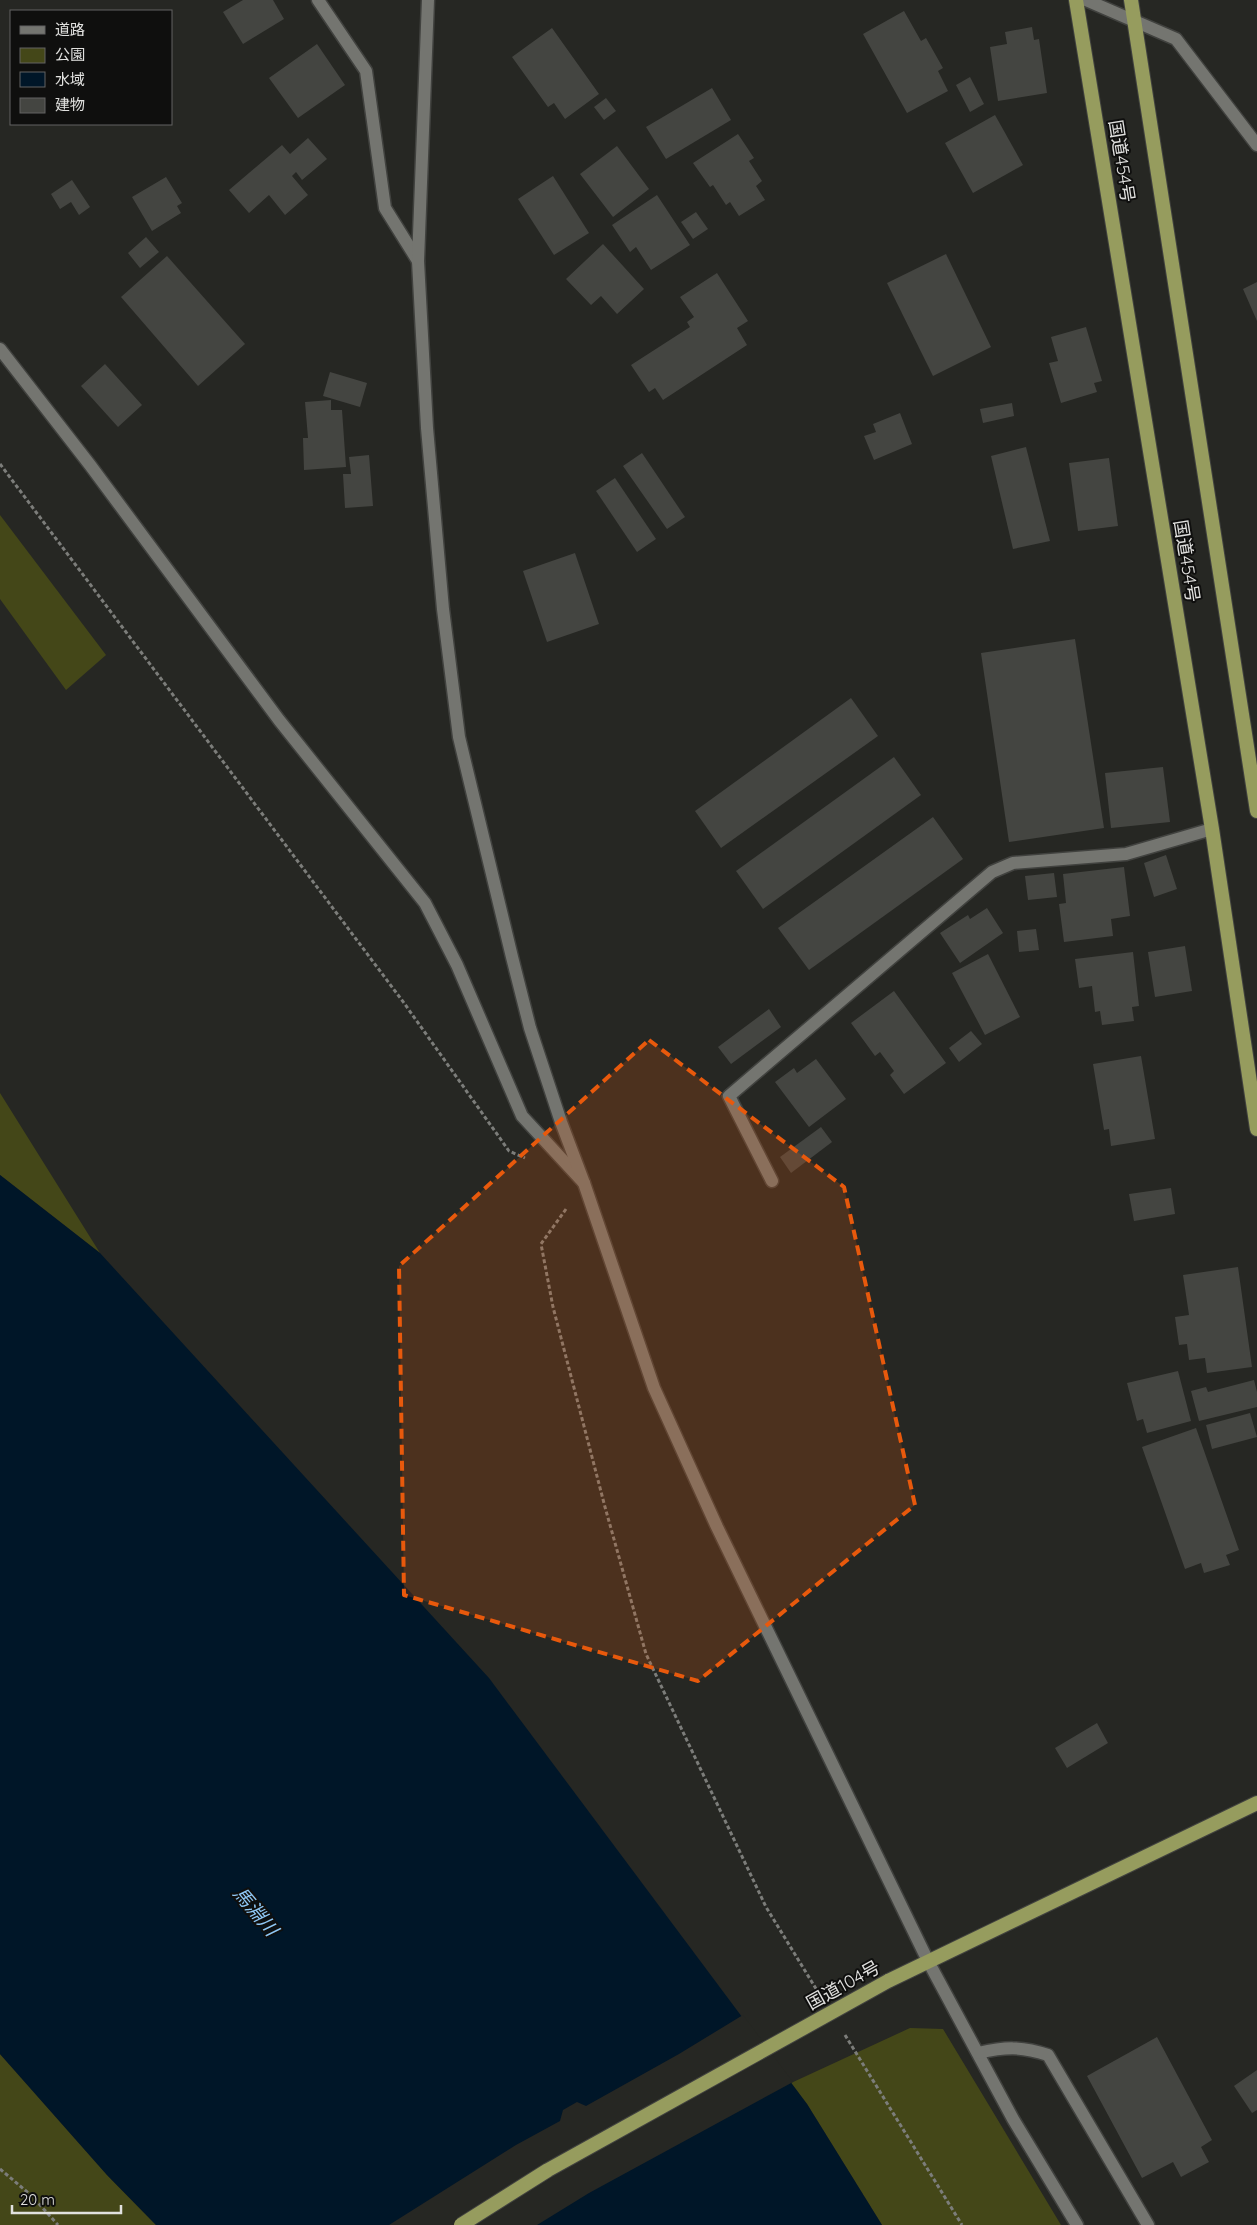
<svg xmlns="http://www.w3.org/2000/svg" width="1257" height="2225" font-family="Quicksand,'Noto Sans JP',sans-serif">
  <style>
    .green { fill: #444718 }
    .water { fill: #001628 }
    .pier { fill: #262723 }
    .building { fill: #444541 }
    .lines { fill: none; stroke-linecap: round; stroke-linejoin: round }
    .minor-casing { stroke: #41423f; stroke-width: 15 }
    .tertiary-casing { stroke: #41423f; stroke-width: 15 }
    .trunk-casing { stroke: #41423f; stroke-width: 16 }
    .path { stroke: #7c7d7a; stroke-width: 3; stroke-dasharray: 4 2.5; stroke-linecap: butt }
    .minor { stroke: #747570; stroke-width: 12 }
    .tertiary { stroke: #747570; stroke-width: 12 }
    .trunk { stroke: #969c5e; stroke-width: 14 }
    .trunk-bridge-casing { stroke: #41423f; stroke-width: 16; stroke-linecap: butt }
    .trunk-bridge { stroke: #969c5e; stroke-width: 14 }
    .marked { fill: #e8590c; fill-opacity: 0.2; stroke: #e8590c; stroke-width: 4; stroke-dasharray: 10 6; stroke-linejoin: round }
    .labels { text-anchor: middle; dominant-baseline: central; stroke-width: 4; stroke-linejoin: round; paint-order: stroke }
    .street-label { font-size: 18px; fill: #e1e1df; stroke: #0f0f0e }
    .water-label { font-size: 19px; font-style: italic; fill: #8fc8f6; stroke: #0f0f0e }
  </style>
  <rect width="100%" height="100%" fill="#262723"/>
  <g class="green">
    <polygon points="0,515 106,655 66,690 0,599"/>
    <polygon points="0,1093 100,1253 0,1175"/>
    <polygon points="910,2028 943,2029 1061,2225 882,2225 807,2104 791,2083"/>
    <polygon points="0,2054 107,2175 156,2225 0,2225"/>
  </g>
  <polygon class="water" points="0,1175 100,1253 489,1678 807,2104 882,2225 156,2225 107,2175 0,2054"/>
  <polygon class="pier" points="743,2015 793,2082 589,2193 537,2225 389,2225 516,2145 560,2121 563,2110 577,2102 586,2106 679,2054"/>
  <g class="building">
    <polygon points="243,0 273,0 284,19 243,44 223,12"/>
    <polygon points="904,11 921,41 926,38 943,68 938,71 948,91 907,113 863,34"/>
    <polygon points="1032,27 1034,40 1039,39 1047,93 998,101 990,47 1007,44 1005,32"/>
    <polygon points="552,28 599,94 565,119 554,103 548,107 512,57"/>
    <polygon points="317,44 345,85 298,118 269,78"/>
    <polygon points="970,77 984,104 970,112 956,85"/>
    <polygon points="712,88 731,120 666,159 646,127"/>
    <polygon points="606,98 616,111 604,120 594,107"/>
    <polygon points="995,115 1023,165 973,193 945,143"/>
    <polygon points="738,134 754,158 749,161 762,181 756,186 765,200 739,216 730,202 726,205 713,185 710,187 693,163"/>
    <polygon points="308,138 327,159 302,180 296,172 292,176 308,195 285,215 269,195 249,213 229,190 282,145 290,154"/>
    <polygon points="617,146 649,189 613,217 580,174"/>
    <polygon points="553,176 589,233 554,255 518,199"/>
    <polygon points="166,177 182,203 177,206 181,213 152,231 132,197"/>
    <polygon points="72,180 90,207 79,215 71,202 60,209 51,194"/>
    <polygon points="657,195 690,245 651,270 636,247 630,252 612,225"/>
    <polygon points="696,212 708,229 693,239 681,222"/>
    <polygon points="146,237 159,252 140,268 128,253"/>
    <polygon points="603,244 644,289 617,314 601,296 591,305 566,279"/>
    <polygon points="946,254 991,347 933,376 887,283"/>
    <polygon points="167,256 245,344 198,386 121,297"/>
    <polygon points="717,273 748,321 737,328 747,345 663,400 655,388 649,392 631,365 690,327 687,322 694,317 680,297"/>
    <polygon points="1257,282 1257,321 1243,289"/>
    <polygon points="1086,327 1102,381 1094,383 1097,392 1061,403 1049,363 1058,361 1051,337"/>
    <polygon points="105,364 142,405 118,427 81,386"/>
    <polygon points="330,372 367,383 360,407 323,396"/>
    <polygon points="331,400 331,410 342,410 346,467 304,470 303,438 308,438 305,402"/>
    <polygon points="1012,403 1014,416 983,423 980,409"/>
    <polygon points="900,413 912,444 874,460 864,436 876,432 873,424"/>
    <polygon points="1026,447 1050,541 1013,549 991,456"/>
    <polygon points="642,453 685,517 667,529 623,466"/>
    <polygon points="369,455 373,506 345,508 343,474 351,474 349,457"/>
    <polygon points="1109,458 1118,526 1078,531 1069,463"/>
    <polygon points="615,478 656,539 637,552 596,491"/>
    <polygon points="575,553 599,624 547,642 523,571"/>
    <polygon points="1075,639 1104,828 1009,842 981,653"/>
    <polygon points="851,698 878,736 721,848 695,811"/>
    <polygon points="894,757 921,795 763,909 736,871"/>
    <polygon points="1163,767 1170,822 1111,828 1105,773"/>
    <polygon points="933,817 963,859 809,970 778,928"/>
    <polygon points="1166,855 1177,889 1154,897 1144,863"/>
    <polygon points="1124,867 1130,916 1111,919 1113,936 1064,942 1059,904 1066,903 1063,874"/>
    <polygon points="1054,873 1057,897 1028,900 1025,876"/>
    <polygon points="987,908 1003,933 960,963 940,933 968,915 970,919"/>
    <polygon points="1036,929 1039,950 1019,952 1017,931"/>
    <polygon points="1185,946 1192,991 1155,997 1148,952"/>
    <polygon points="1133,952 1139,1006 1132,1007 1134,1021 1102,1025 1100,1011 1095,1012 1092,986 1079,988 1075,959"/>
    <polygon points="988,954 1020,1017 985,1035 952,973"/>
    <polygon points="894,991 946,1063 904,1094 890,1075 894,1071 880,1052 875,1056 851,1023"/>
    <polygon points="769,1009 781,1027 731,1064 718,1047"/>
    <polygon points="971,1031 982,1044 959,1062 949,1048"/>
    <polygon points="1141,1056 1155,1139 1111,1146 1109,1129 1104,1130 1093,1064"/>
    <polygon points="816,1059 846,1099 809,1127 775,1082 794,1068 797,1073"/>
    <polygon points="821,1127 832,1142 791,1173 780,1157"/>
    <polygon points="1171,1188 1175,1214 1134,1221 1129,1194"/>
    <polygon points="1238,1267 1252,1367 1207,1373 1205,1358 1189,1360 1187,1344 1179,1345 1175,1317 1189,1315 1183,1275"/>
    <polygon points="1178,1371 1191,1421 1147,1433 1143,1419 1137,1421 1127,1383"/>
    <polygon points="1254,1380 1257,1392 1257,1407 1199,1421 1191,1391 1206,1387 1208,1392"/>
    <polygon points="1250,1413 1257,1437 1212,1449 1206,1425"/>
    <polygon points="1196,1428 1239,1550 1226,1555 1230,1565 1204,1573 1201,1563 1185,1569 1142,1447"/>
    <polygon points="1097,1723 1108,1743 1067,1768 1055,1748"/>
    <polygon points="1157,2037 1212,2140 1201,2147 1209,2162 1181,2177 1173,2162 1142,2178 1087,2076"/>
    <polygon points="1257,2070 1257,2110 1252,2113 1234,2086"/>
  </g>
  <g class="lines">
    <g class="minor-casing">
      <g id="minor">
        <polyline points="318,0 366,71 385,208 418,261"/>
        <polyline points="1086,0 1176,39 1257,145"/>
        <polyline points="0,349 90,465 279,720 425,903 457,965 522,1116 584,1183"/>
        <polyline points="772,1181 729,1096 992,872 1013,863 1126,854 1212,829"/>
        <polyline points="928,1961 1013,2119 1077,2225"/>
        <path d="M978 2053C1005 2047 1021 2046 1048 2055L1148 2225"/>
      </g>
    </g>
    <g class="tertiary-casing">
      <polyline id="tertiary" points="428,0 418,261 427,428 443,609 459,737 512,957 530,1028 561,1122 584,1183 654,1388 717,1527 928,1961"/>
    </g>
    <g class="trunk-casing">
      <g id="trunk">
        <polyline points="1076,0 1212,829 1257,1129"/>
        <polyline points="1131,0 1257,811"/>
        <polyline points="888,1981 1257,1803"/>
      </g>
    </g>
    <g class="path">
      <polyline points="0,464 404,1003 509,1151 525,1158"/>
      <polyline points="566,1209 541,1244 553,1307 605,1507 646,1654 766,1907 818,1992"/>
      <polyline points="845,2035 962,2225"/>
      <polyline points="0,2169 32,2196 58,2225"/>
    </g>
    <use href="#minor" class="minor"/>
    <use href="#tertiary" class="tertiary"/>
    <use href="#trunk" class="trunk"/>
    <g class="trunk-bridge-casing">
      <polyline id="trunk-bridge" points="461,2225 548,2170 888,1981"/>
    </g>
    <use href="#trunk-bridge" class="trunk-bridge"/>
  </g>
  <path class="marked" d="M649 1040 844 1187 915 1505 698 1681 404 1595 399 1266Z"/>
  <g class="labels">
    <g class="street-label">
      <text transform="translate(1122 161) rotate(81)">国道454号</text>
      <text transform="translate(1187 561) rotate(81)">国道454号</text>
      <text transform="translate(843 1985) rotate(-29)">国道104号</text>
    </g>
    <g class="water-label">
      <text transform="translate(256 1911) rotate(50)">馬淵川</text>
    </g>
  </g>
  <rect x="10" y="10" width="162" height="115" fill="#0f0f0e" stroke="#636362"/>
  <rect x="20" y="26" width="25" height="8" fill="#747570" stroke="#636362"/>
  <text x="55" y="35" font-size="15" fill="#e1e1df">道路</text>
  <rect x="20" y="48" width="25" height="15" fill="#444718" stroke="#636362"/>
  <text x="55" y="60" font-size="15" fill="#e1e1df">公園</text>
  <rect x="20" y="72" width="25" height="15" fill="#001628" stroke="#636362"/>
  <text x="55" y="85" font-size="15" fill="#e1e1df">水域</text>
  <rect x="20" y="98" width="25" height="15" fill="#444541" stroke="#636362"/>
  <text x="55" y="110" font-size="15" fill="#e1e1df">建物</text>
  <path d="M12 2205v8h109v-8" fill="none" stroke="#e1e1df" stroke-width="2.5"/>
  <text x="20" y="2205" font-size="15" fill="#e1e1df" stroke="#0f0f0e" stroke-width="4" paint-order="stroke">20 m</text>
</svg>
